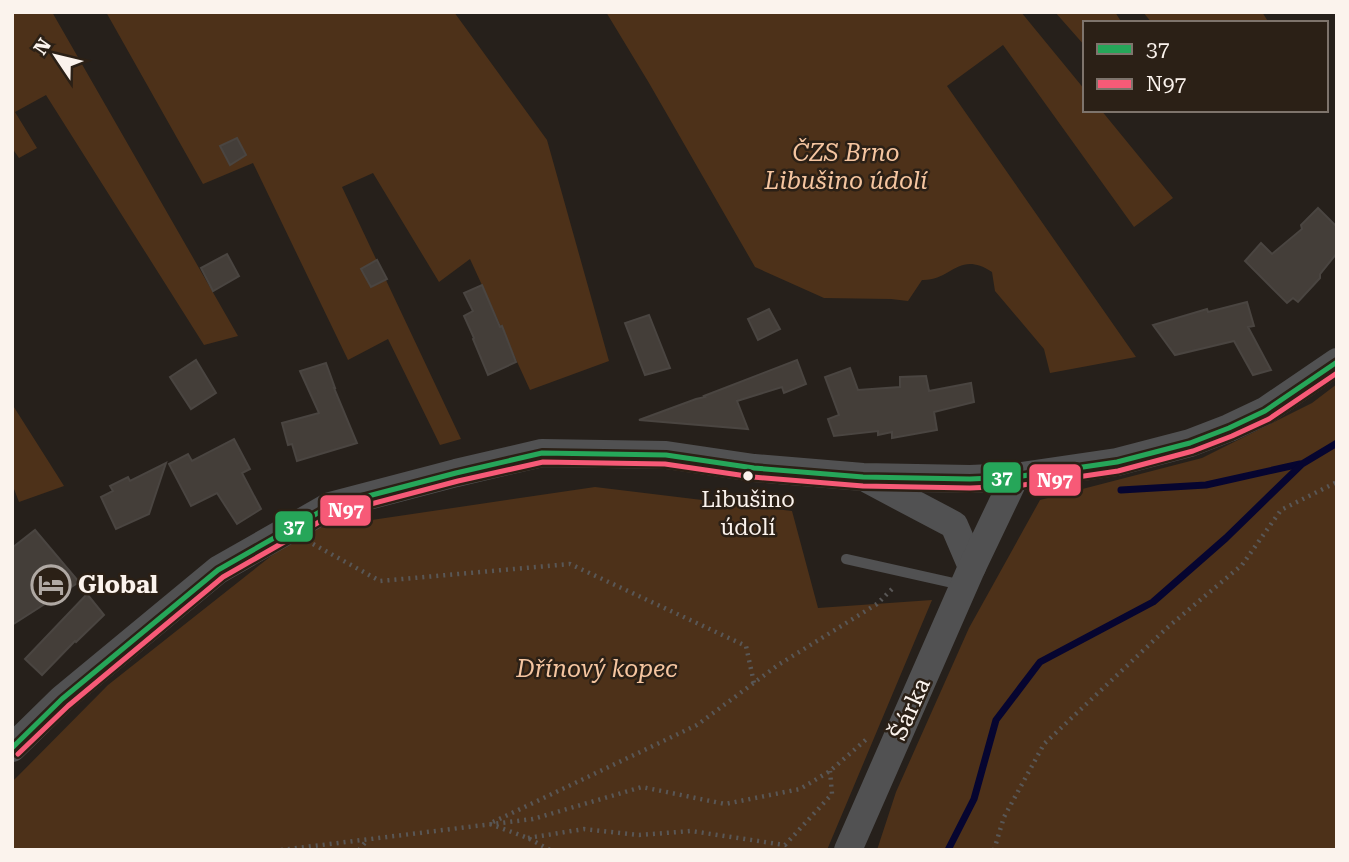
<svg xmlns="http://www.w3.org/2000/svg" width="1349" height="862" font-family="'Roboto Serif',serif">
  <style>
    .green { fill: #4d3119 }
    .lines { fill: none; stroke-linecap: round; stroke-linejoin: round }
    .stream { stroke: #060530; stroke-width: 7 }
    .building { fill: #443e39; stroke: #4a4541; stroke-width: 2 }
    .path { stroke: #595756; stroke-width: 4.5; stroke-dasharray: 2 5; stroke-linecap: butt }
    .service { stroke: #515152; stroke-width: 10 }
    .tertiary { stroke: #515152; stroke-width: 28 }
    .bus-1-casing { stroke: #2b2016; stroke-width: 10 }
    .bus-2-casing { stroke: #2b2016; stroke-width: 10 }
    .bus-1 { stroke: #26a659; stroke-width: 5 }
    .bus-2 { stroke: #f75a77; stroke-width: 5 }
    .bus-dot { fill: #fbf3ed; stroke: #2b2016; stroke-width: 2.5 }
    .labels { text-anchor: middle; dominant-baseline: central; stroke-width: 5; stroke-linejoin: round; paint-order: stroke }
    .bus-label { font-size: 22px; fill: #fbf3ed; stroke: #2b2016 }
    .park-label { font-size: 24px; font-style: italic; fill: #f5c5a0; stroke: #2b2016 }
    .poi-label { font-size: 24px; font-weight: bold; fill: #fbf3ed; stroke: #2b2016; text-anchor: start }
    .street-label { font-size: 24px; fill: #fbf3ed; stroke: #2b2016 }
    .line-badge { stroke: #2b2016; stroke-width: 2.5 }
    .badge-label { font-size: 19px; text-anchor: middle; font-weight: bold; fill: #fff }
  </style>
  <rect width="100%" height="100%" fill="#26201b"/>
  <g class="green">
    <polygon points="12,12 52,12 238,336 204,345 46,95 15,112 37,148 19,158 12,148"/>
    <polygon points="106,12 454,12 547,140 609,361 530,390 470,259 439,282 373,173 342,187 461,439 440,445 388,339 348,360 253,163 203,184"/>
    <path d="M606 12H1021L1085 90V110H1101L1173 198 1134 227 1003 45 947 86 1136 357 1050 373 1044 349 995 291 992 272C958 250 952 281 922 280L908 301 891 299 824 298 755 267 649 83Z"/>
    <polygon points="1055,12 1115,12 1122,23 1085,23 1085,46"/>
    <polygon points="1143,12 1262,12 1269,23 1152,23"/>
    <polygon points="1337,384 1337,850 877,850 896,792 969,628 1040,500 1202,458 1312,403"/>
    <polygon points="12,404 64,486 19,502 14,489 12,490"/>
    <polygon points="595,487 792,511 818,608 932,600 827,850 12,850 12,782 108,685 304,530"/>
  </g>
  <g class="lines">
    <g class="stream">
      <polyline points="1121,490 1206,485 1300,464"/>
      <polyline points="948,850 974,799 996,720 1040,662 1153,602 1226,538 1302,464 1337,443"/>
    </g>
  </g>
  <g class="building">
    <polygon points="237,138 246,155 230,165 220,146"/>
    <polygon points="1318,208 1337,227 1337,253 1320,274 1320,278 1298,302 1293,298 1287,303 1245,261 1261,243 1272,254 1302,229 1301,225"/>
    <polygon points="227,254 239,276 213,291 201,268"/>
    <polygon points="377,260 387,279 371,287 361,269"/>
    <polygon points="482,285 500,327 502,326 516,362 488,375 473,339 474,338 464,316 473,311 464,293"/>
    <polygon points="1247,302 1254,326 1248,327 1271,370 1253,375 1234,341 1175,355 1153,325 1207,309 1208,312"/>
    <polygon points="769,309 780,329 758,340 748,319"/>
    <polygon points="649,315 670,368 645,375 625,323"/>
    <polygon points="196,360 216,393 191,409 170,377"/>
    <polygon points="797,360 806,384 784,393 782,387 737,401 748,429 639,420 696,399 705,397 704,396"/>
    <polygon points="326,363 335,388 334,388 357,443 297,461 292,444 288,445 282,423 319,413 300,371"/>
    <polygon points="850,368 858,390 900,387 900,377 926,376 929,391 971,383 974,402 934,412 937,430 892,438 892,432 878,435 878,431 834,436 828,419 839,415 825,377"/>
    <polygon points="234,439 250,469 242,473 261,509 237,524 217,493 191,506 169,464 188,454 192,461"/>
    <polygon points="166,463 149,514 116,529 101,497 113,491 110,486 128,477 130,481"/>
    <polygon points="35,530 79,582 12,625 12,548"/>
    <polygon points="87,594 104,615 76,642 75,641 42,675 25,659"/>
  </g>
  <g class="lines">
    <g class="path">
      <polyline points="313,544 380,581 570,564 746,646 754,683"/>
      <polyline points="493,822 697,725 778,665 877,604 894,587"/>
      <polyline points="490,824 528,838 550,850"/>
      <polyline points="528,838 584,829 639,835 691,831 785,845 832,794 830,771"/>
      <polyline points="281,850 533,819 642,787 725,804 800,789 830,771 869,737"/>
      <polyline points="359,850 367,840"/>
      <polyline points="994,850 1004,817 1044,744 1168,627 1242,565 1281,510 1337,482"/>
    </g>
    <polyline class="service" points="846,559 962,585"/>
    <g class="tertiary">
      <polyline points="869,480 954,525 972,567"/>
      <polyline points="12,748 62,699 218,570 330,506 456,473 542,453 666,455 754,468 863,477 970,479 1015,477 1117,462 1190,443 1229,428 1265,411 1337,362"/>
      <polyline points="848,850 972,567 1015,477"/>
    </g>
    <g class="bus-1-casing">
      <polyline id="bus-1" points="12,748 62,699 218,570 330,506 456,473 542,453 666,455 754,468 863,477 970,479 1015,477 1117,462 1190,443 1229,428 1265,411 1337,362"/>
    </g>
    <g class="bus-2-casing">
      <polyline id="bus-2" points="18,754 68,706 223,577 333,514 458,481 543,462 665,464 753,477 863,486 970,488 1016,486 1118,471 1193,451 1232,436 1269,419 1337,373"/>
    </g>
    <use href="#bus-1" class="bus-1"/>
    <use href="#bus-2" class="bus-2"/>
  </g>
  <defs>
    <g id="hotel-ring" transform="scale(2.0125)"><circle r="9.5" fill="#2b2016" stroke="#b0a9a4" stroke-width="1.5"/><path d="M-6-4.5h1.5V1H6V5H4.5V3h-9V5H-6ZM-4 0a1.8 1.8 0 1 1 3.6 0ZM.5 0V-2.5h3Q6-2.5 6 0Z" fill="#b0a9a4"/></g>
  </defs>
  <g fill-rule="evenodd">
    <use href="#hotel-ring" x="51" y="585"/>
  </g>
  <circle class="bus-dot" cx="748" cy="476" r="6"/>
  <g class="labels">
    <g class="bus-label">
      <text x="748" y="499">Libušino<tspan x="748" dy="28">údolí</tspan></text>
    </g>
    <g class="park-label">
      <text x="846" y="153">ČZS Brno<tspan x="846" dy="28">Libušino údolí</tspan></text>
      <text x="597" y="669">Dřínový kopec</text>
    </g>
    <g class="poi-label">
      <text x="78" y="585">Global</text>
    </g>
    <g class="street-label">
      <text transform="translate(910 709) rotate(-66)">Šárka</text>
    </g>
  </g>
  <g class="line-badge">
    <rect x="982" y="461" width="40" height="33" rx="7" fill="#26a659"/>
    <rect x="1028" y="463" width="54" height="34" rx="7" fill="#f75a77"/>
    <rect x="319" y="494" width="53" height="33" rx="7" fill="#f75a77"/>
    <rect x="274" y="510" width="40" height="33" rx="7" fill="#26a659"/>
  </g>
  <g class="badge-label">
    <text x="1002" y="484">37</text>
    <text x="1055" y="487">N97</text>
    <text x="346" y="517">N97</text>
    <text x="294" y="533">37</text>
  </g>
  <rect width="1349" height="862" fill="none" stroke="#fbf3ed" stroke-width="28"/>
  <rect x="1083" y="21" width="245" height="91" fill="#2b2016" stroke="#7e746c" stroke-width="2"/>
  <rect x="1097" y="44" width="35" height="10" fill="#26a659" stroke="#7e746c" stroke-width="2"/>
  <text x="1146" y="56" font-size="21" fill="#fbf3ed">37</text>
  <rect x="1097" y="79" width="35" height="10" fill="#f75a77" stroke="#7e746c" stroke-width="2"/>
  <text x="1146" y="91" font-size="21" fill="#fbf3ed">N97</text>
  <g transform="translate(56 56) rotate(305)" stroke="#2b2016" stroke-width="5" paint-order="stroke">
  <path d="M0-5L12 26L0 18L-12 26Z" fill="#fbf3ed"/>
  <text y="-10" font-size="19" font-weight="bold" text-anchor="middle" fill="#fbf3ed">N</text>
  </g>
</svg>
